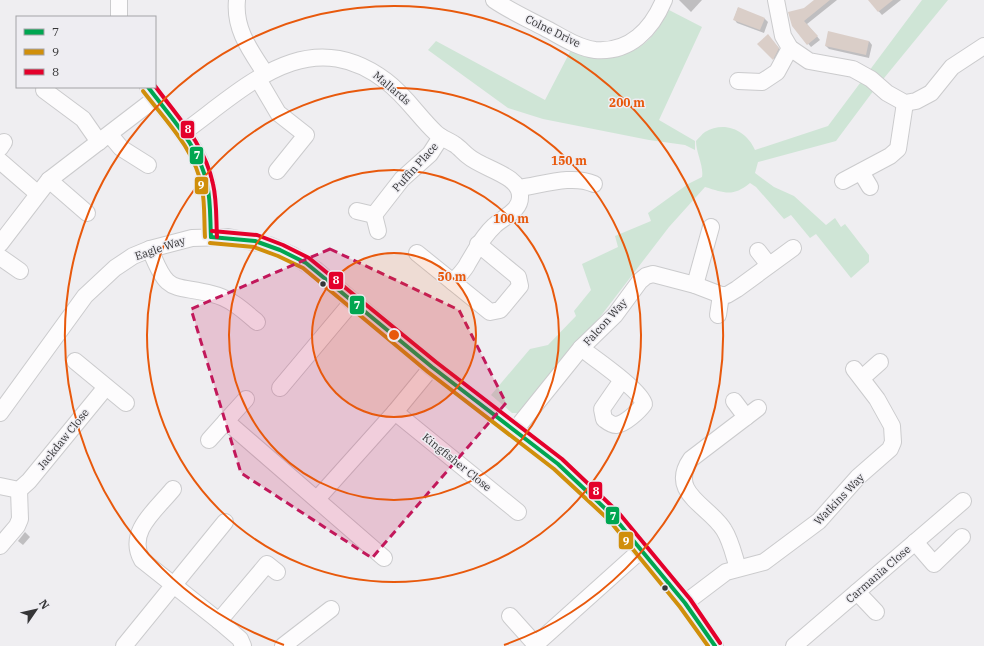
<svg xmlns="http://www.w3.org/2000/svg" width="984" height="646" font-family="'IBM Plex Serif',serif">
  <style>
    .green { fill: #cfe5d6 }
    .shadow { fill: #0003 }
    .building { fill: #dacec8 }
    .lines { fill: none; stroke-linecap: round; stroke-linejoin: round }
    .minor-casing { stroke: #cbcbcd; stroke-width: 18 }
    .minor { stroke: #fdfcfd; stroke-width: 16 }
    .bus-1-casing { stroke: #eeedf2; stroke-width: 7 }
    .bus-2-casing { stroke: #eeedf2; stroke-width: 7 }
    .bus-3-casing { stroke: #eeedf2; stroke-width: 7 }
    .bus-1 { stroke: #00a651; stroke-width: 4 }
    .bus-2 { stroke: #d08f0b; stroke-width: 4 }
    .bus-3 { stroke: #e4002b; stroke-width: 4 }
    .marked { fill: #c2185b; fill-opacity: 0.2; stroke: #c2185b; stroke-width: 3; stroke-dasharray: 8 5; stroke-linejoin: round }
    .ring { fill: none; stroke: #e8590c; stroke-width: 2 }
    .bus-dot { fill: #353537; stroke: #eeedf2; stroke-width: 1.5 }
    .labels { text-anchor: middle; dominant-baseline: central; stroke-width: 3; stroke-linejoin: round; paint-order: stroke }
    .street-label { font-size: 11px; fill: #353537; stroke: #eeedf2 }
    .centre { fill: #e8590c; stroke: #eeedf2; stroke-width: 2 }
    .ring-label { font-size: 12px; text-anchor: middle; font-weight: bold; fill: #e8590c; stroke: #eeedf2; stroke-width: 3; stroke-linejoin: round; paint-order: stroke }
    .line-badge { stroke: #eeedf2; stroke-width: 1.5 }
    .badge-label { font-size: 11px; text-anchor: middle; font-weight: bold; fill: #fff }
  </style>
  <rect width="100%" height="100%" fill="#efeef1"/>
  <g class="green">
    <path d="M922 0H948L871 94 836 141 758 162 755 173 774 187 794 196 826 225 835 218 841 227 845 224 869 255V262L851 278 816 234 810 238 791 215 784 219 756 187 750 183C733 197 725 193 705 187L669 227 600 317 521 413H512L491 395 530 349 548 345 576 316 574 311 591 290 582 264 618 247 615 236 651 221 648 213 688 184 702 177C704 166 696 153 696 141 699 138 702 134 705 132 725 120 747 131 755 150L828 126Z"/>
    <path d="M669 10 702 27 659 120 695 141V150L685 145 649 140 543 119 508 108 428 50 436 41 545 100 572 48C583 50 609 57 618 55 645 51 658 31 669 10Z"/>
  </g>
  <g class="shadow">
    <polygon points="679,0 702,0 691,12"/>
    <polygon points="816,0 837,0 807,24 820,40 811,47 793,26 804,9"/>
    <polygon points="869,0 901,0 882,15"/>
    <polygon points="738,8 765,19 768,22 764,33 737,23 734,19"/>
    <polygon points="771,39 782,52 777,62 759,44"/>
    <polygon points="869,41 872,45 869,58 829,49 826,46"/>
    <polygon points="25,532 30,537 23,545 18,541"/>
  </g>
  <g class="building">
    <polygon points="814,0 830,0 804,21 818,36 807,45 792,26 788,12 804,8"/>
    <polygon points="868,0 893,0 878,12"/>
    <polygon points="738,7 765,18 760,30 733,20"/>
    <polygon points="828,31 869,41 866,55 825,46"/>
    <polygon points="768,34 779,48 773,60 757,44"/>
  </g>
  <g class="lines">
    <g class="minor-casing">
      <g id="minor">
        <path d="M237 0C234 29 250 50 265 73"/>
        <path d="M494 0C510 11 528 19 545 28 560 36 578 48 595 50 630 53 652 29 664 0"/>
        <polyline points="776,0 783,36 790,48 809,61 853,69 871,79 887,93 905,103 916,101 931,93 952,67 984,46"/>
        <polyline points="119,17 119,0"/>
        <polyline points="258,79 278,113 306,135 277,171"/>
        <polyline points="738,81 762,82 777,72 790,48"/>
        <path d="M148 87C169 117 197 142 206 179 211 197 210 218 211 237"/>
        <polyline points="44,90 83,119 99,142"/>
        <path d="M184 132C246 87 308 22 386 81 406 96 418 116 436 133 441 138 448 140 454 144 459 147 463 152 468 156 483 169 520 175 520 196 521 211 503 217 494 226 482 237 476 250 468 263 465 270 458 276 453 282"/>
        <polyline points="110,135 121,148 148,165"/>
        <polyline points="0,148 4,142"/>
        <polyline points="0,161 37,193"/>
        <polyline points="861,172 870,187"/>
        <polyline points="49,180 87,213"/>
        <polyline points="843,181 890,156 898,149 905,103"/>
        <path d="M519 188C542 185 572 174 594 184"/>
        <polyline points="357,211 374,215 402,179 430,154 441,137"/>
        <polyline points="374,215 378,231"/>
        <polyline points="0,244 49,180 156,98"/>
        <path d="M150 249C168 295 171 284 212 294 230 298 243 310 257 322"/>
        <polyline points="758,251 769,265"/>
        <polyline points="417,253 490,312 500,310 520,286 518,277 478,244"/>
        <polyline points="0,257 20,271"/>
        <polyline points="695,285 711,227"/>
        <polyline points="718,315 721,295"/>
        <path d="M581 348C595 359 641 390 644 404 639 411 625 424 616 425 611 425 608 422 604 419L602 409 622 380"/>
        <polyline points="75,361 126,403"/>
        <polyline points="862,378 880,362"/>
        <polyline points="280,388 353,301"/>
        <polyline points="734,401 746,417"/>
        <polyline points="395,412 518,512"/>
        <polyline points="0,413 85,296 115,268 133,256 150,249 192,238 228,237 269,245 292,255 316,270 432,367 558,464 613,516 685,603 715,646"/>
        <polyline points="226,421 246,399"/>
        <polyline points="515,430 581,348 615,315 640,281 646,276 653,274 695,285 721,295 727,295 737,289 793,248"/>
        <polyline points="209,440 226,421 384,558"/>
        <polyline points="0,486 19,490 29,481 106,387"/>
        <path d="M173 489C156 510 126 532 142 560L219 621 240 639 243 646"/>
        <polyline points="317,499 395,412 432,367"/>
        <polyline points="915,542 934,564 962,537"/>
        <polyline points="0,546 17,526 20,519 19,490"/>
        <path d="M738 568C734 556 731 541 724 530 710 506 667 493 691 459L758 408"/>
        <polyline points="857,592 876,612"/>
        <polyline points="685,603 726,572 764,562 819,521 858,477 890,449 893,442 892,426 877,399 854,369"/>
        <polyline points="510,616 536,645"/>
        <polyline points="219,621 267,564 277,572"/>
        <polyline points="124,646 225,522"/>
        <polyline points="283,646 331,609"/>
        <polyline points="534,646 641,550"/>
        <polyline points="794,646 963,501"/>
      </g>
    </g>
    <use href="#minor" class="minor"/>
    <g class="bus-1-casing">
      <g id="bus-1">
        <path d="M148 87C171 118 199 146 207 184 211 202 210 220 211 237"/>
        <polyline points="211,237 255,241 280,250 306,263 432,367 558,464 613,516 685,603 715,646"/>
      </g>
    </g>
    <g class="bus-2-casing">
      <g id="bus-2">
        <path d="M143 91C166 121 195 149 202 188 205 204 204 221 205 237"/>
        <polyline points="210,243 254,247 278,256 303,268 428,372 554,469 609,520 680,607 708,646"/>
      </g>
    </g>
    <g class="bus-3-casing">
      <g id="bus-3">
        <path d="M155 86C178 117 205 145 213 184 217 201 216 219 217 237"/>
        <polyline points="212,231 257,235 283,245 309,258 436,362 562,459 618,512 690,599 720,643"/>
      </g>
    </g>
    <use href="#bus-1" class="bus-1"/>
    <use href="#bus-2" class="bus-2"/>
    <use href="#bus-3" class="bus-3"/>
  </g>
  <path class="marked" d="M330 249 459 310 506 403 372 558 241 473 191 309Z"/>
  <circle cx="394" cy="335" r="82" fill="#e8590c" fill-opacity=".12"/>
  <g class="ring">
    <circle cx="394" cy="335" r="82"/>
    <circle cx="394" cy="335" r="165"/>
    <circle cx="394" cy="335" r="247"/>
    <path d="M284 645A329 329 0 1 1 504 645"/>
  </g>
  <g class="bus-dot">
    <circle cx="323" cy="284" r="3.5"/>
    <circle cx="665" cy="588" r="3.5"/>
  </g>
  <g class="labels">
    <g class="street-label">
      <text transform="translate(553 31) rotate(26)">Colne Drive</text>
      <text transform="translate(392 88) rotate(40)">Mallards</text>
      <text transform="translate(415 167) rotate(-48)">Puffin Place</text>
      <text transform="translate(160 248) rotate(-19)">Eagle Way</text>
      <text transform="translate(605 322) rotate(-48)">Falcon Way</text>
      <text transform="translate(63 439) rotate(-51)">Jackdaw Close</text>
      <text transform="translate(457 462) rotate(39)">Kingfisher Close</text>
      <text transform="translate(839 499) rotate(-46)">Watkins Way</text>
      <text transform="translate(878 574) rotate(-41)">Carmania Close</text>
    </g>
  </g>
  <circle cx="394" cy="335" r="6" class="centre"/>
  <g class="ring-label">
    <text x="627" y="107">200 m</text>
    <text x="569" y="165">150 m</text>
    <text x="511" y="223">100 m</text>
    <text x="452" y="281">50 m</text>
  </g>
  <g class="line-badge">
    <rect x="180" y="120" width="15" height="19" rx="4" fill="#e4002b"/>
    <rect x="189" y="146" width="15" height="19" rx="4" fill="#00a651"/>
    <rect x="194" y="176" width="15" height="19" rx="4" fill="#d08f0b"/>
    <rect x="328" y="271" width="16" height="19" rx="4" fill="#e4002b"/>
    <rect x="349" y="295" width="16" height="20" rx="4" fill="#00a651"/>
    <rect x="588" y="481" width="15" height="19" rx="4" fill="#e4002b"/>
    <rect x="605" y="506" width="15" height="19" rx="4" fill="#00a651"/>
    <rect x="618" y="531" width="16" height="19" rx="4" fill="#d08f0b"/>
  </g>
  <g class="badge-label">
    <text x="188" y="133">8</text>
    <text x="197" y="159">7</text>
    <text x="201" y="189">9</text>
    <text x="336" y="284">8</text>
    <text x="357" y="309">7</text>
    <text x="596" y="495">8</text>
    <text x="613" y="520">7</text>
    <text x="626" y="545">9</text>
  </g>
  <rect x="16" y="16" width="140" height="72" fill="#eeedf2" stroke="#a4a3a7"/>
  <rect x="24" y="29" width="20" height="6" fill="#00a651" stroke="#a4a3a7"/>
  <text x="52" y="36" font-size="12" fill="#353537">7</text>
  <rect x="24" y="49" width="20" height="6" fill="#d08f0b" stroke="#a4a3a7"/>
  <text x="52" y="56" font-size="12" fill="#353537">9</text>
  <rect x="24" y="69" width="20" height="6" fill="#e4002b" stroke="#a4a3a7"/>
  <text x="52" y="76" font-size="12" fill="#353537">8</text>
  <g transform="translate(36 610) rotate(56)" stroke="#eeedf2" stroke-width="3" paint-order="stroke">
  <path d="M0-3L7 15L0 10L-7 15Z" fill="#353537"/>
  <text y="-6" font-size="11" font-weight="bold" text-anchor="middle" fill="#353537">N</text>
  </g>
</svg>
